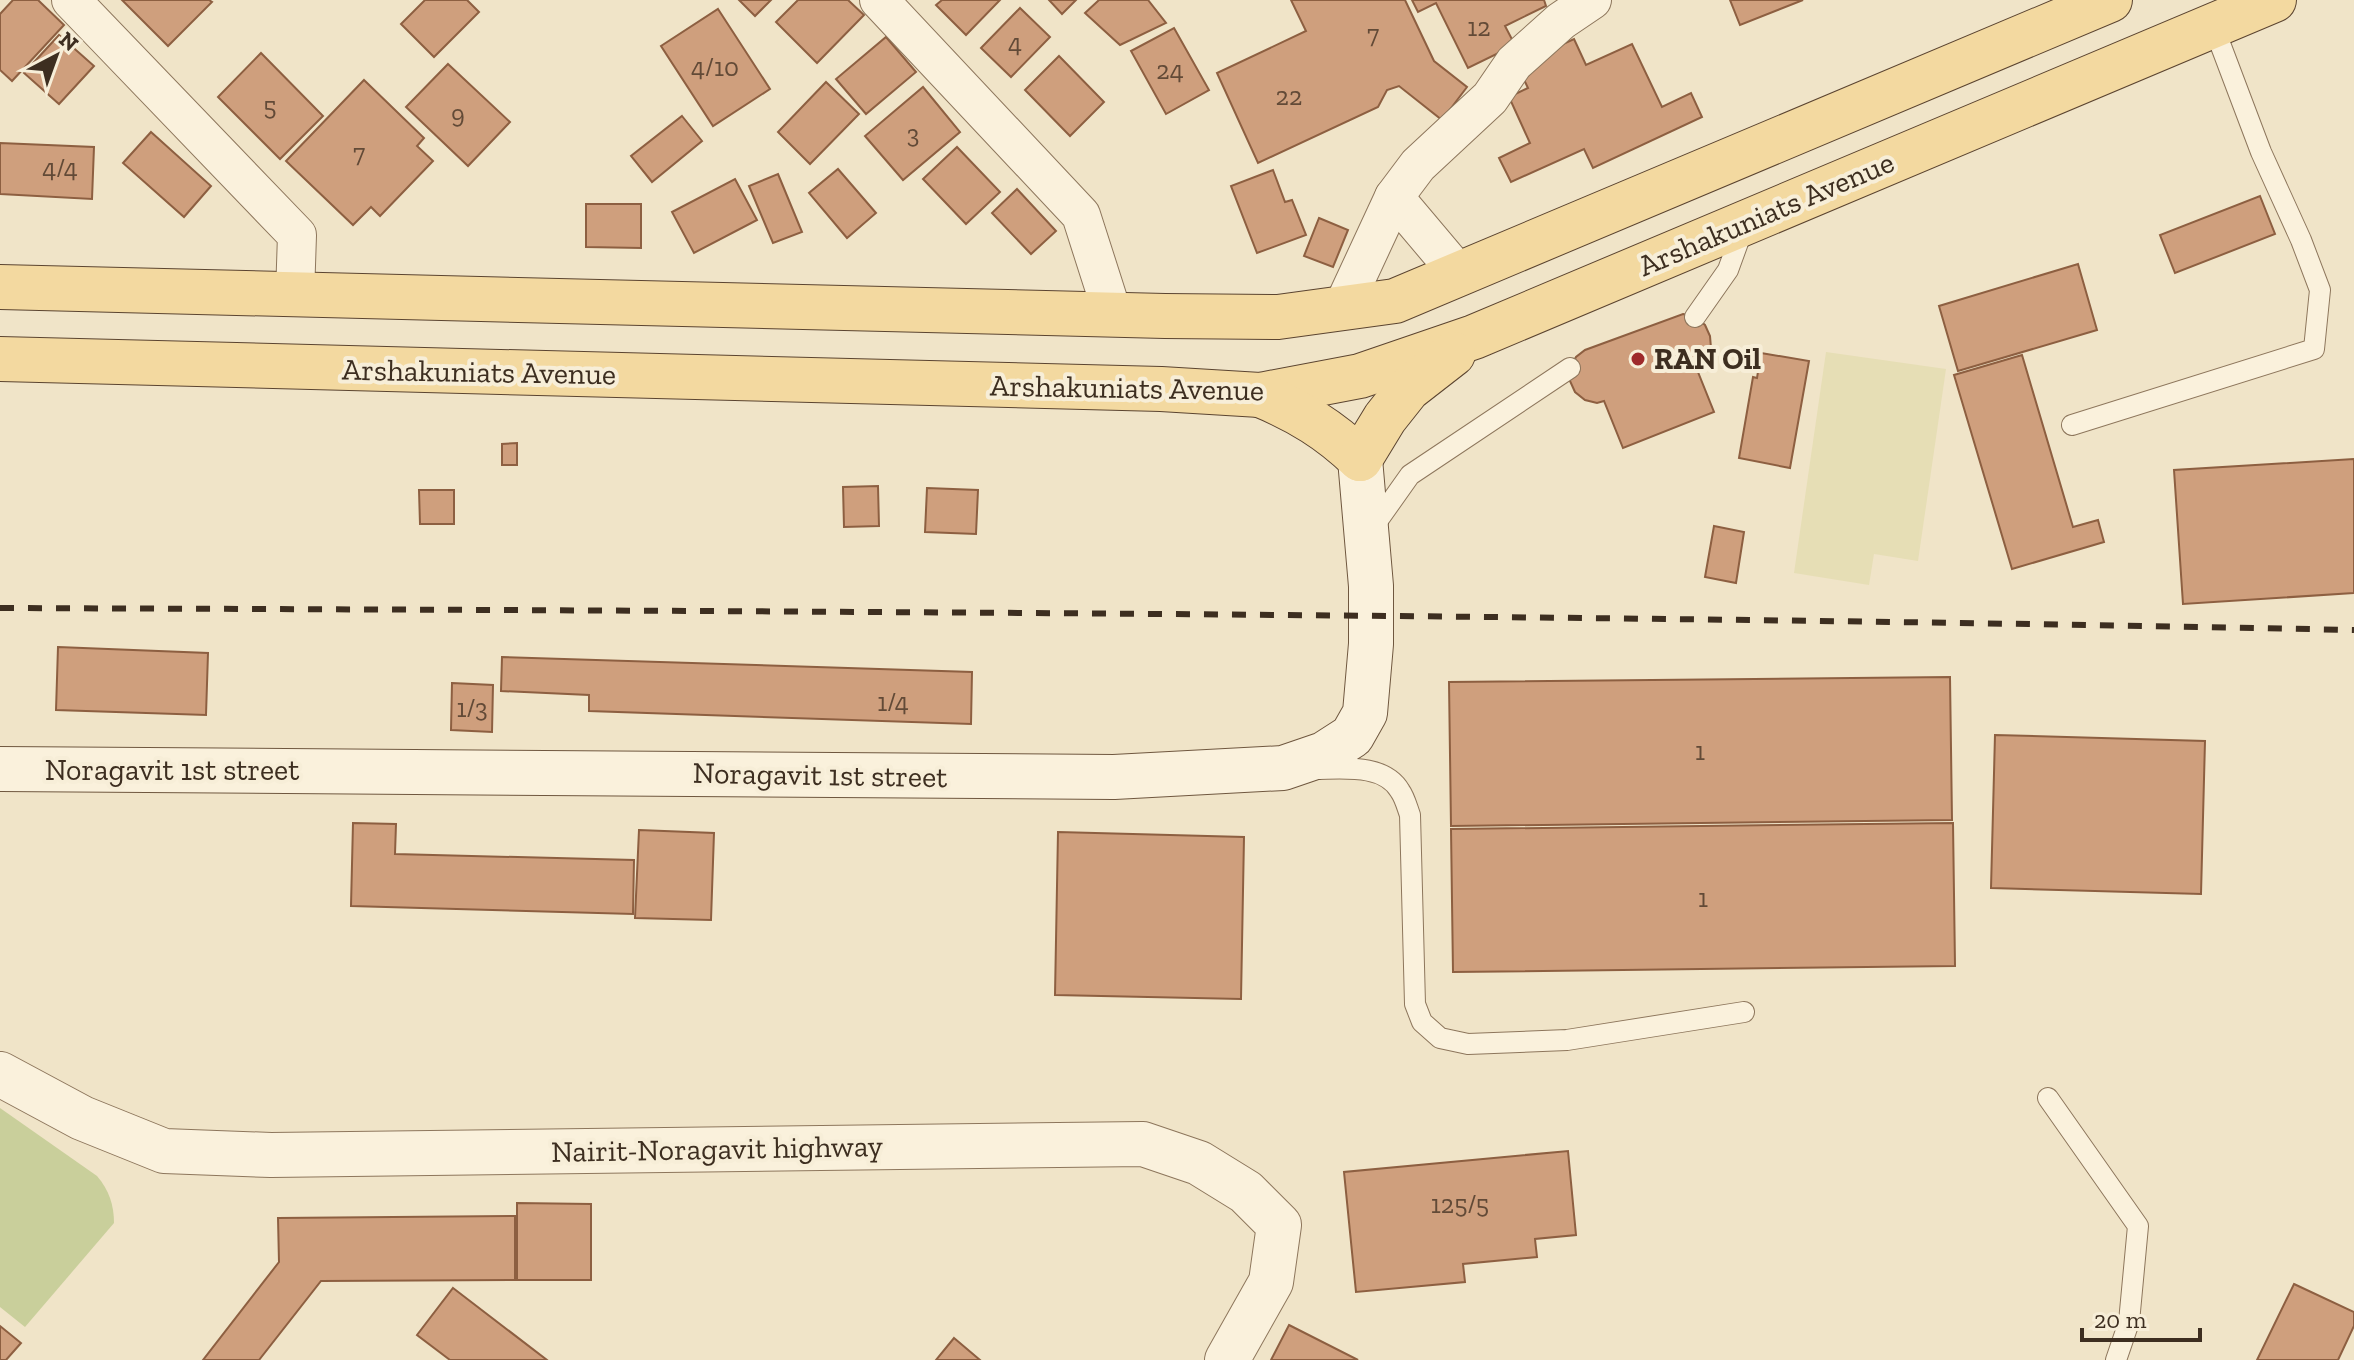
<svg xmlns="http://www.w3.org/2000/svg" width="2354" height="1360" font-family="'Zilla Slab',serif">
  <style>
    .farmland { fill: #e6deb5 }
    .green { fill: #c9cf9b }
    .building { fill: #cf9f7d; stroke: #8d5f41; stroke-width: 2 }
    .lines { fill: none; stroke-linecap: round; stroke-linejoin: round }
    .service-casing { stroke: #8d765c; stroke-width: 22 }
    .minor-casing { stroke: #8d765c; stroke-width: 40 }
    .tertiary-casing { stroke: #8d765c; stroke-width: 46 }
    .secondary-casing { stroke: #6f573f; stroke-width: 46 }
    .primary-casing { stroke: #5b4430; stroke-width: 46 }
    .service { stroke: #faf1dc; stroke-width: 20 }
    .minor { stroke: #faf1dc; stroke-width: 38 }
    .tertiary { stroke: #faf1dc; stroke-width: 44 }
    .secondary { stroke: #faf1dc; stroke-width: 44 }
    .primary { stroke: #f3d9a0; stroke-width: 44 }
    .rail { stroke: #3d2e20; stroke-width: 6; stroke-dasharray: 14 14; stroke-linecap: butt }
    .poi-dot { fill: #9e2a2b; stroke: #f7eed8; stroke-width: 3 }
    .labels { text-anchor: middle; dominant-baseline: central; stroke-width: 8; stroke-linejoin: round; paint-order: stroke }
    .number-label { font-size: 26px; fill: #624a37 }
    .street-label { font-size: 30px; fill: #3d2e20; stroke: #f7eed8 }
    .poi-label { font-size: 30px; font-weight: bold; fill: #3d2e20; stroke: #f7eed8; text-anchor: start }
  </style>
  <rect width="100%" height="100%" fill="#f0e4c8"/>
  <polygon class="farmland" points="1826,352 1946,369 1918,561 1874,554 1869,585 1794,573"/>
  <path class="green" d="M0 1108 97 1176C109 1190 114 1205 114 1223L25 1327 0 1307Z"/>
  <g class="building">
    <polygon points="13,0 38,0 64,25 12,81 0,70 0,14"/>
    <polygon points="122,0 209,0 212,2 168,46"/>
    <polygon points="425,0 467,0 479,12 434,57 401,24"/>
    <polygon points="739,0 771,0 755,16"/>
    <polygon points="798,0 848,0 864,15 817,63 776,22"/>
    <polygon points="942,0 1000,0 966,35 936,5"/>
    <polygon points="1049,0 1076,0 1062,14"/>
    <polygon points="1099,0 1148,0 1166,23 1120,45 1085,13"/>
    <polygon points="1291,0 1405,0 1434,61 1467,87 1442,120 1399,86 1387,90 1378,107 1258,163 1217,73 1306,31"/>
    <polygon points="1412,0 1544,0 1546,6 1505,26 1515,45 1468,68 1436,3 1418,12"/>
    <polygon points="1730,0 1803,0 1740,25"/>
    <polygon points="1020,8 1050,37 1011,77 981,48"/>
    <polygon points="718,9 770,89 713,126 661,46"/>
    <polygon points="1174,28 1209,90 1166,114 1131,51"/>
    <polygon points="59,35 94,66 59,104 24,73"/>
    <polygon points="886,37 916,72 866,114 836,79"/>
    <polygon points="1574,39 1586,65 1632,44 1662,107 1691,93 1702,117 1593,168 1584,149 1511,182 1499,158 1530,143 1509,97 1528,88 1517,65"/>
    <polygon points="261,53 323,116 280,159 218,97"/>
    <polygon points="1059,56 1104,102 1070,136 1025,90"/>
    <polygon points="448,64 510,122 468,166 406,107"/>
    <polygon points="364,80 424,138 417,146 433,161 380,216 371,207 353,225 286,161"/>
    <polygon points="826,82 859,114 810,164 778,132"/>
    <polygon points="923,87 960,132 903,180 865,136"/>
    <polygon points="682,116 702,141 652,182 631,156"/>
    <polygon points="151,132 211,186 184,217 123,163"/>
    <polygon points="0,143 94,147 92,199 0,194"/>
    <polygon points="957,147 1000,192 966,224 923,179"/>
    <polygon points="838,169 876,213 847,238 809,193"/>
    <polygon points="1273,170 1285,202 1292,200 1306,235 1257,253 1231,186"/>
    <polygon points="778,174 802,232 773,243 749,186"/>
    <polygon points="735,179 757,220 694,253 672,212"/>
    <polygon points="1017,189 1056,231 1031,254 992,213"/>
    <polygon points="2260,196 2275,234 2175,273 2160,235"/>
    <polygon points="586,204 641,204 641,248 586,247"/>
    <polygon points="1319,218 1348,230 1333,267 1304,256"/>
    <polygon points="2078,264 2097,330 1958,371 1939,306"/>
    <polygon points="1683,314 1695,317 1705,325 1710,336 1711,348 1705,359 1696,367 1714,412 1623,448 1604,401 1597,403 1585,400 1575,392 1570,381 1570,368 1576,357 1585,350"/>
    <polygon points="1761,353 1809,361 1790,468 1739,458 1753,377 1757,378"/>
    <polygon points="2022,355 2073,527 2098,520 2104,542 2012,569 1954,375"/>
    <polygon points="517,443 517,465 502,465 502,444"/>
    <polygon points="2354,459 2354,593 2183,604 2174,470"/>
    <polygon points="878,486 879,526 844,527 843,487"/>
    <polygon points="927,488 978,490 976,534 925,532"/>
    <polygon points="419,490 454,490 454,524 420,524"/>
    <polygon points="1714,526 1744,532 1736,583 1705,577"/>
    <polygon points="58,647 208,653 206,715 56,710"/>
    <polygon points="502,657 972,672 971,724 589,711 589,695 501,691"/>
    <polygon points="1950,677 1952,820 1451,826 1449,682"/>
    <polygon points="452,683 493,685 492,732 451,730"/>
    <polygon points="1995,735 2205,741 2201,894 1991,888"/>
    <polygon points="353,823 396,824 395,854 634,860 633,914 351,906"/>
    <polygon points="1953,823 1955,966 1453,972 1451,829"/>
    <polygon points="639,830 714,833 711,920 635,918"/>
    <polygon points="1058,832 1244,837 1241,999 1055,995"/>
    <polygon points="1568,1151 1576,1235 1535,1239 1537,1257 1463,1264 1465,1282 1356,1292 1344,1172"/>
    <polygon points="517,1203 591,1204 591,1280 517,1280"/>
    <polygon points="515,1216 515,1280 321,1281 259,1360 203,1360 279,1262 278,1218"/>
    <polygon points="2294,1284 2354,1312 2354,1326 2338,1360 2257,1360"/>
    <polygon points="453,1288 547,1360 450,1360 417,1335"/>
    <polygon points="1289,1325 1358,1360 1271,1360"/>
    <polygon points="0,1326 21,1343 6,1360 0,1360"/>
    <polygon points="954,1338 980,1360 936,1360"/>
  </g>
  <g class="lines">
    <g class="service-casing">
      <g id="service">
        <polyline points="1695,317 1728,270 1744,226"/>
        <polyline points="2072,425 2314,349 2320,290 2301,240 2261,152 2213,25"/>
        <polyline points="1371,530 1410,475 1570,368"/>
        <path d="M1315 769C1341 769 1384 763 1400 791 1405 798 1407 807 1410 815L1415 1004 1422 1022 1440 1038 1468 1044 1567 1040 1744 1012"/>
        <polyline points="2048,1098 2138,1226 2129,1322 2116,1360"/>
      </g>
    </g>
    <g class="minor-casing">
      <g id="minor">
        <polyline points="71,0 297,235 295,295"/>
        <polyline points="879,0 1081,215 1113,315"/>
        <polyline points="1394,197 1459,274"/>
        <polyline points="1342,309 1394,197 1418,165 1490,98 1514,63 1561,21 1592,0"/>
      </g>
    </g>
    <g class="tertiary-casing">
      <polyline id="tertiary" points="0,1074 82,1118 164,1151 271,1155 1143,1144 1199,1163 1246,1192 1279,1225 1271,1282 1227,1360"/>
    </g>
    <g class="secondary-casing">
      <polyline id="secondary" points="0,769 1114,777 1283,768 1324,754 1352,736 1365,713 1371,644 1371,586 1360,459"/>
    </g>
    <g class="primary-casing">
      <g id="primary">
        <polyline points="0,287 1165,316 1278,317 1395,301 2110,0"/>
        <polyline points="0,359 1161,389 1260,395 1360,376 1474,337 2274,0"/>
        <path d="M1260 395C1299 411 1330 430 1360 459"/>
        <polyline points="1360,459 1385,418 1408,389 1453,354"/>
      </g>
    </g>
    <use href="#service" class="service"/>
    <use href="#minor" class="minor"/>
    <use href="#tertiary" class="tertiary"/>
    <use href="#secondary" class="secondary"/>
    <use href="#primary" class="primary"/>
    <path class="rail" d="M0 608C785 611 1569 614 2354 630"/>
  </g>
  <circle class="poi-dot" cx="1638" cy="359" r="8"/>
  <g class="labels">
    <g class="number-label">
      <text x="1479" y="27">12</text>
      <text x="1373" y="34">7</text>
      <text x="1015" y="43">4</text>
      <text x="715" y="67">4/10</text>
      <text x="1170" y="70">24</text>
      <text x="1289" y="96">22</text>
      <text x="270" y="106">5</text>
      <text x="458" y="114">9</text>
      <text x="913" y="134">3</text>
      <text x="359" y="153">7</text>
      <text x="60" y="168">4/4</text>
      <text x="893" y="702">1/4</text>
      <text x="472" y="708">1/3</text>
      <text x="1700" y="751">1</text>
      <text x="1703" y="898">1</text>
      <text x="1460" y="1204">125/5</text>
    </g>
    <g class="street-label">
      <text transform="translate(1766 214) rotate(-23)">Arshakuniats Avenue</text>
      <text transform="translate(479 372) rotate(1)">Arshakuniats Avenue</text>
      <text transform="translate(1127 388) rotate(1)">Arshakuniats Avenue</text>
      <text x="172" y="770">Noragavit 1st street</text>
      <text transform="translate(820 775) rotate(1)">Noragavit 1st street</text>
      <text transform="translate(717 1149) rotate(-1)">Nairit-Noragavit highway</text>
    </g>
    <g class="poi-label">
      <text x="1654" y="359">RAN Oil</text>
    </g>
  </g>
  <g transform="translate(56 56) rotate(41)" stroke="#f7eed8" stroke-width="6" paint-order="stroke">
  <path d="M0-6L14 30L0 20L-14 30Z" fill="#3d2e20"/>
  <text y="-12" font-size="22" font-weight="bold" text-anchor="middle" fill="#3d2e20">N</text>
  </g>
  <path d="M2082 1328v12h118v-12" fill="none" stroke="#3d2e20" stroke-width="4"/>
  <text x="2094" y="1328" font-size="24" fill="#3d2e20" stroke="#f7eed8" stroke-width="6" paint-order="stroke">20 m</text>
</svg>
